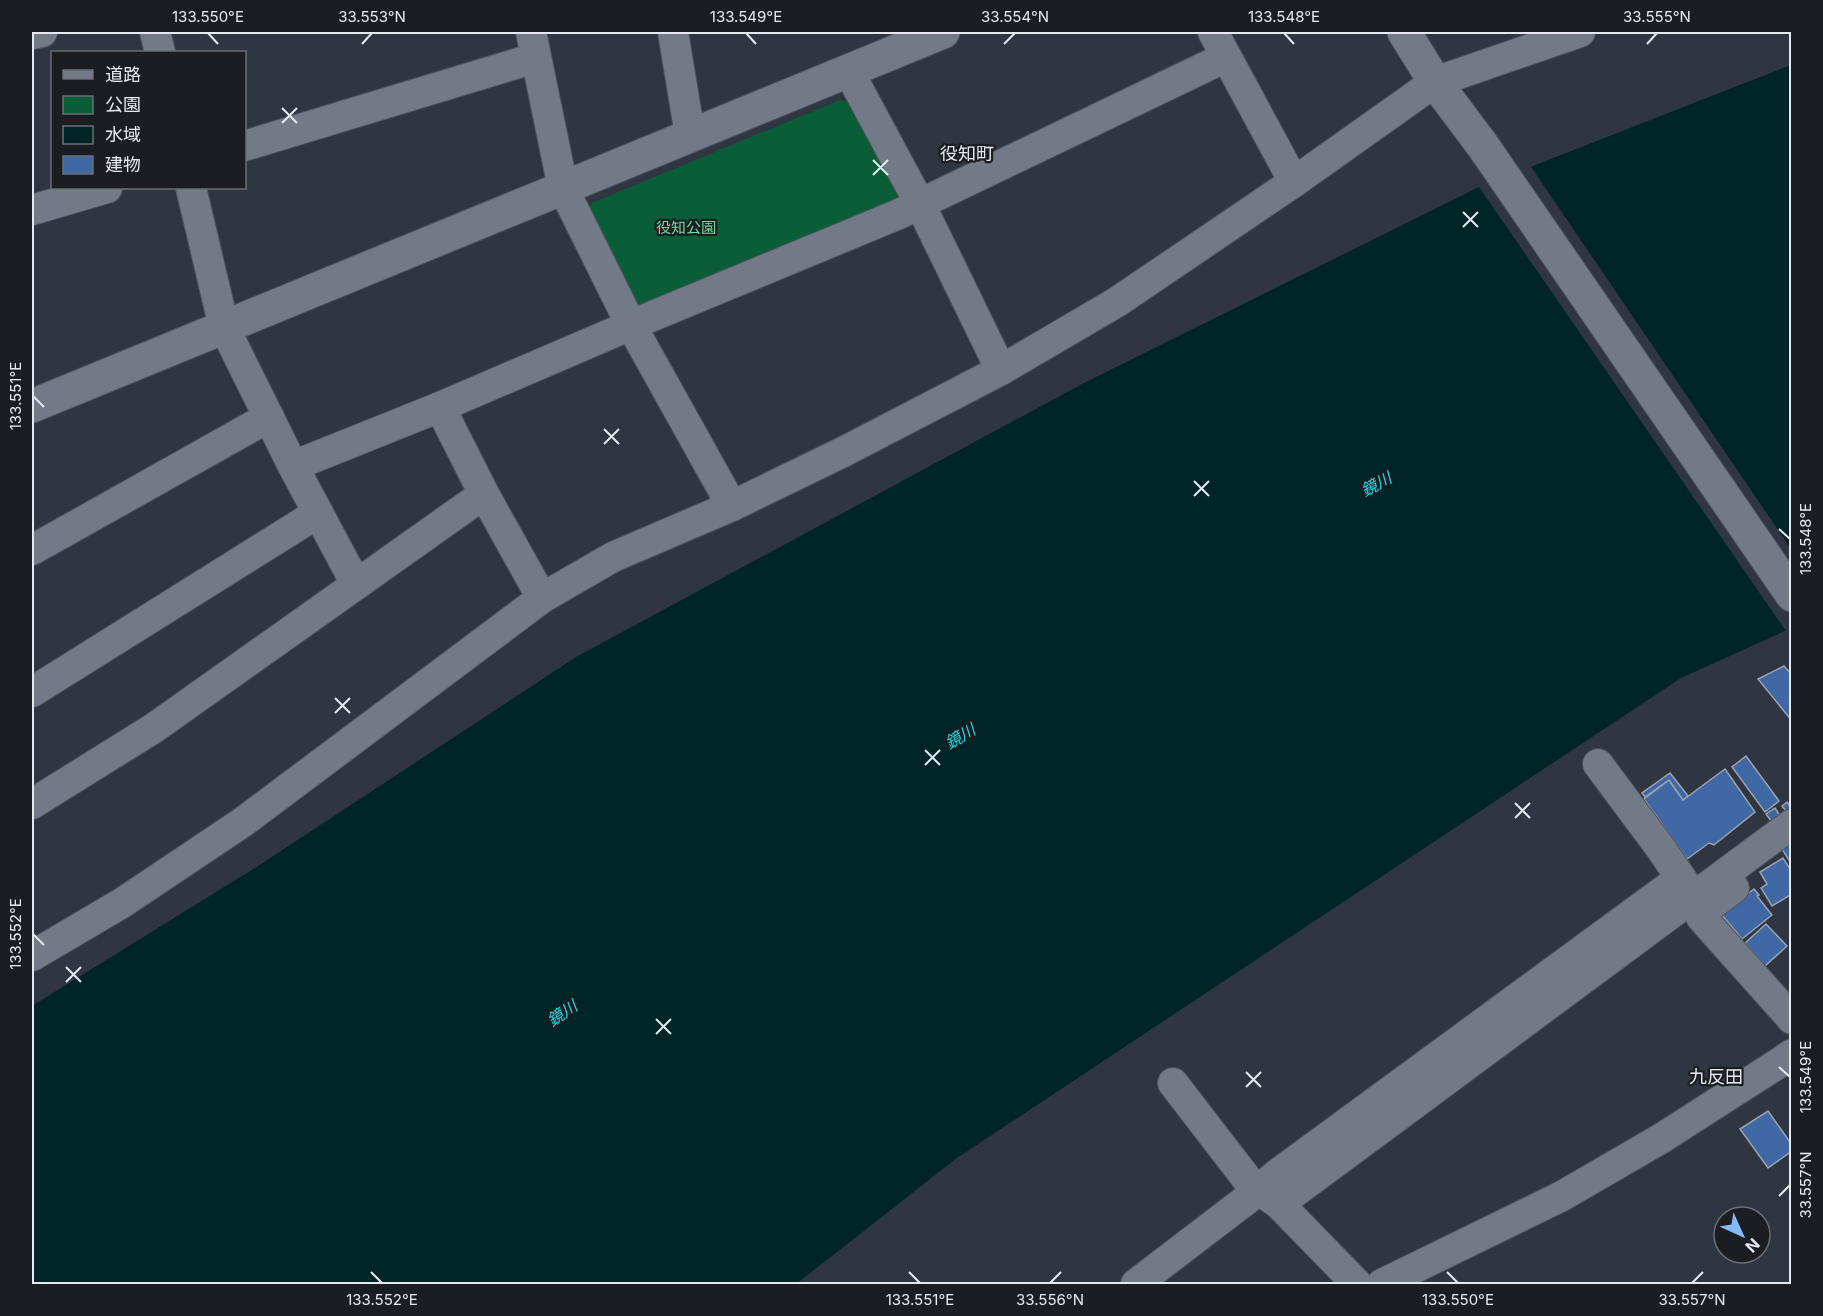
<svg xmlns="http://www.w3.org/2000/svg" width="1823" height="1316" font-family="Inter,'Noto Sans JP',sans-serif">
  <style>
    .green { fill: #095e38 }
    .water { fill: #002527 }
    .pier { fill: #2f3641 }
    .building { fill: #4068a4; stroke: #9aa3b0; stroke-width: 1.5 }
    .lines { fill: none; stroke-linecap: round; stroke-linejoin: round }
    .minor-casing { stroke: #4d525c; stroke-width: 32 }
    .tertiary-casing { stroke: #4d525c; stroke-width: 35 }
    .minor { stroke: #727a87; stroke-width: 30 }
    .tertiary { stroke: #727a87; stroke-width: 33 }
    .ticks { fill: none; stroke: #e5eaf1; stroke-width: 2 }
    .labels { text-anchor: middle; dominant-baseline: central; stroke-width: 4.5; stroke-linejoin: round; paint-order: stroke }
    .park-label { font-size: 15px; fill: #70dea1; stroke: #1a1d22 }
    .water-label { font-size: 16px; font-style: italic; fill: #1fdce6; stroke: #1a1d22 }
    .quarter-label { font-size: 18px; fill: #e5eaf1; stroke: #1a1d22 }
    .neatline { fill: none; stroke: #e5eaf1; stroke-width: 2 }
    .ticks-label { font-size: 15px; text-anchor: middle; fill: #e5eaf1 }
  </style>
  <rect width="100%" height="100%" fill="#2f3641"/>
  <polygon class="green" points="840,100 853,103 899,192 894,203 644,307 632,304 587,216 592,203"/>
  <polygon class="water" points="1791,65 1792,627 1787,630 1681,678 957,1158 796,1284 32,1284 32,1006 258,866 576,657 1084,383 1479,187"/>
  <polygon class="pier" points="1529,164 1791,549 1792,631 1788,634 1477,184"/>
  <g class="building">
    <polygon points="1784,666 1792,675 1792,721 1758,679"/>
    <polygon points="1746,756 1779,801 1765,812 1732,767"/>
    <polygon points="1725,769 1755,812 1714,845 1709,843 1687,859 1644,799 1669,780 1683,800"/>
    <polygon points="1670,773 1688,796 1683,800 1669,780 1645,797 1642,793"/>
    <polygon points="1787,802 1792,809 1787,812 1782,806"/>
    <polygon points="1775,808 1782,819 1774,825 1766,814"/>
    <polygon points="1792,842 1792,865 1782,849"/>
    <polygon points="1783,858 1792,872 1792,894 1772,906 1761,888 1767,884 1760,872"/>
    <polygon points="1754,889 1759,895 1757,896 1772,915 1742,939 1721,914"/>
    <polygon points="1766,924 1787,946 1765,966 1745,943"/>
    <polygon points="1768,1111 1792,1145 1792,1151 1768,1168 1740,1129"/>
  </g>
  <g class="lines">
    <g class="minor-casing">
      <g id="minor">
        <polyline points="155,32 160,52"/>
        <polyline points="531,32 563,188 631,325 732,506"/>
        <polyline points="673,32 690,135"/>
        <polyline points="1213,32 1294,182"/>
        <polyline points="32,34 42,32"/>
        <polyline points="848,70 920,204 1001,370"/>
        <polyline points="244,146 535,58"/>
        <polyline points="191,188 224,327 293,466 356,584"/>
        <polyline points="32,210 107,188"/>
        <polyline points="440,407 484,494 542,598"/>
        <polyline points="293,466 440,407 631,325 899,214 1226,57"/>
        <polyline points="32,550 269,417"/>
        <polyline points="32,692 318,513"/>
        <polyline points="1598,764 1662,850 1691,893"/>
        <polyline points="32,804 154,728 484,494"/>
        <polyline points="1734,888 1706,909 1701,917 1792,1019"/>
        <polyline points="32,956 122,903 243,822 542,598 613,557 732,506 845,451 1001,370 1117,302 1294,182 1435,82 1580,32"/>
        <polyline points="1173,1083 1250,1183 1259,1190 1276,1175 1681,878"/>
        <polyline points="1279,1204 1357,1284"/>
        <polyline points="1136,1284 1259,1190 1279,1204 1792,824"/>
        <polyline points="1382,1284 1562,1196 1662,1138 1782,1061 1792,1054"/>
      </g>
    </g>
    <g class="tertiary-casing">
      <g id="tertiary">
        <polyline points="1404,32 1435,82 1483,146 1792,595"/>
        <polyline points="32,406 943,32"/>
      </g>
    </g>
    <use href="#minor" class="minor"/>
    <use href="#tertiary" class="tertiary"/>
  </g>
  <path class="ticks" d="M208 33 218 44M746 33 756 44M1284 33 1294 44M362 44 372 33M1004 44 1015 33M1647 44 1657 33M282 108 297 123M282 123 297 108M873 160 888 175M873 175 888 160M1463 212 1478 227M1463 227 1478 212M33 396 44 407M604 429 619 444M604 444 619 429M1194 481 1209 496M1194 496 1209 481M1779 529 1790 539M335 698 350 713M335 713 350 698M925 750 940 765M925 765 940 750M1515 803 1530 818M1515 818 1530 803M33 934 44 945M66 967 81 982M66 982 81 967M656 1019 671 1034M656 1034 671 1019M1779 1067 1790 1077M1246 1072 1261 1087M1246 1087 1261 1072M1779 1196 1790 1185M371 1272 382 1283M909 1272 920 1283M1447 1272 1458 1283M1050 1283 1061 1272M1692 1283 1703 1272"/>
  <g class="labels">
    <g class="park-label">
      <text x="686" y="227">役知公園</text>
    </g>
    <g class="water-label">
      <text transform="translate(1376 484) rotate(-29)">鏡川</text>
      <text transform="translate(960 736) rotate(-31)">鏡川</text>
      <text transform="translate(562 1013) rotate(-35)">鏡川</text>
    </g>
    <g class="quarter-label">
      <text x="967" y="153">役知町</text>
      <text x="1716" y="1076">九反田</text>
    </g>
  </g>
  <rect width="1823" height="1316" fill="none" stroke="#1a1d22" stroke-width="66"/>
  <rect x="51" y="51" width="195" height="138" fill="#1a1d22" stroke="#6b6f75" stroke-width="1.5"/>
  <rect x="63" y="70" width="30" height="9" fill="#727a87" stroke="#6b6f75" stroke-width="1.5"/>
  <text x="105" y="81" font-size="18" fill="#e5eaf1">道路</text>
  <rect x="63" y="96" width="30" height="18" fill="#095e38" stroke="#6b6f75" stroke-width="1.5"/>
  <text x="105" y="111" font-size="18" fill="#e5eaf1">公園</text>
  <rect x="63" y="126" width="30" height="18" fill="#002527" stroke="#6b6f75" stroke-width="1.5"/>
  <text x="105" y="141" font-size="18" fill="#e5eaf1">水域</text>
  <rect x="63" y="156" width="30" height="18" fill="#4068a4" stroke="#6b6f75" stroke-width="1.5"/>
  <text x="105" y="171" font-size="18" fill="#e5eaf1">建物</text>
  <g transform="translate(1742 1235) rotate(135)"><circle r="28" fill="#1a1d22" stroke="#6b6f75" stroke-width="1.5"/>
  <path d="M0-4.5L10 22L0 15L-10 22Z" fill="#86bbfb"/>
  <text y="-9" font-size="16" font-weight="bold" text-anchor="middle" fill="#e5eaf1">N</text>
  </g>
  <rect x="33" y="33" width="1757" height="1250" class="neatline"/>
  <g class="ticks-label">
    <text x="208" y="22">133.550°E</text>
    <text x="372" y="22">33.553°N</text>
    <text x="746" y="22">133.549°E</text>
    <text x="1015" y="22">33.554°N</text>
    <text x="1284" y="22">133.548°E</text>
    <text x="1657" y="22">33.555°N</text>
    <text transform="translate(16 396) rotate(-90)" y="5">133.551°E</text>
    <text transform="translate(1806 539) rotate(-90)" y="5">133.548°E</text>
    <text transform="translate(16 934) rotate(-90)" y="5">133.552°E</text>
    <text transform="translate(1806 1077) rotate(-90)" y="5">133.549°E</text>
    <text transform="translate(1806 1185) rotate(-90)" y="5">33.557°N</text>
    <text x="382" y="1305">133.552°E</text>
    <text x="920" y="1305">133.551°E</text>
    <text x="1050" y="1305">33.556°N</text>
    <text x="1458" y="1305">133.550°E</text>
    <text x="1692" y="1305">33.557°N</text>
  </g>
</svg>
